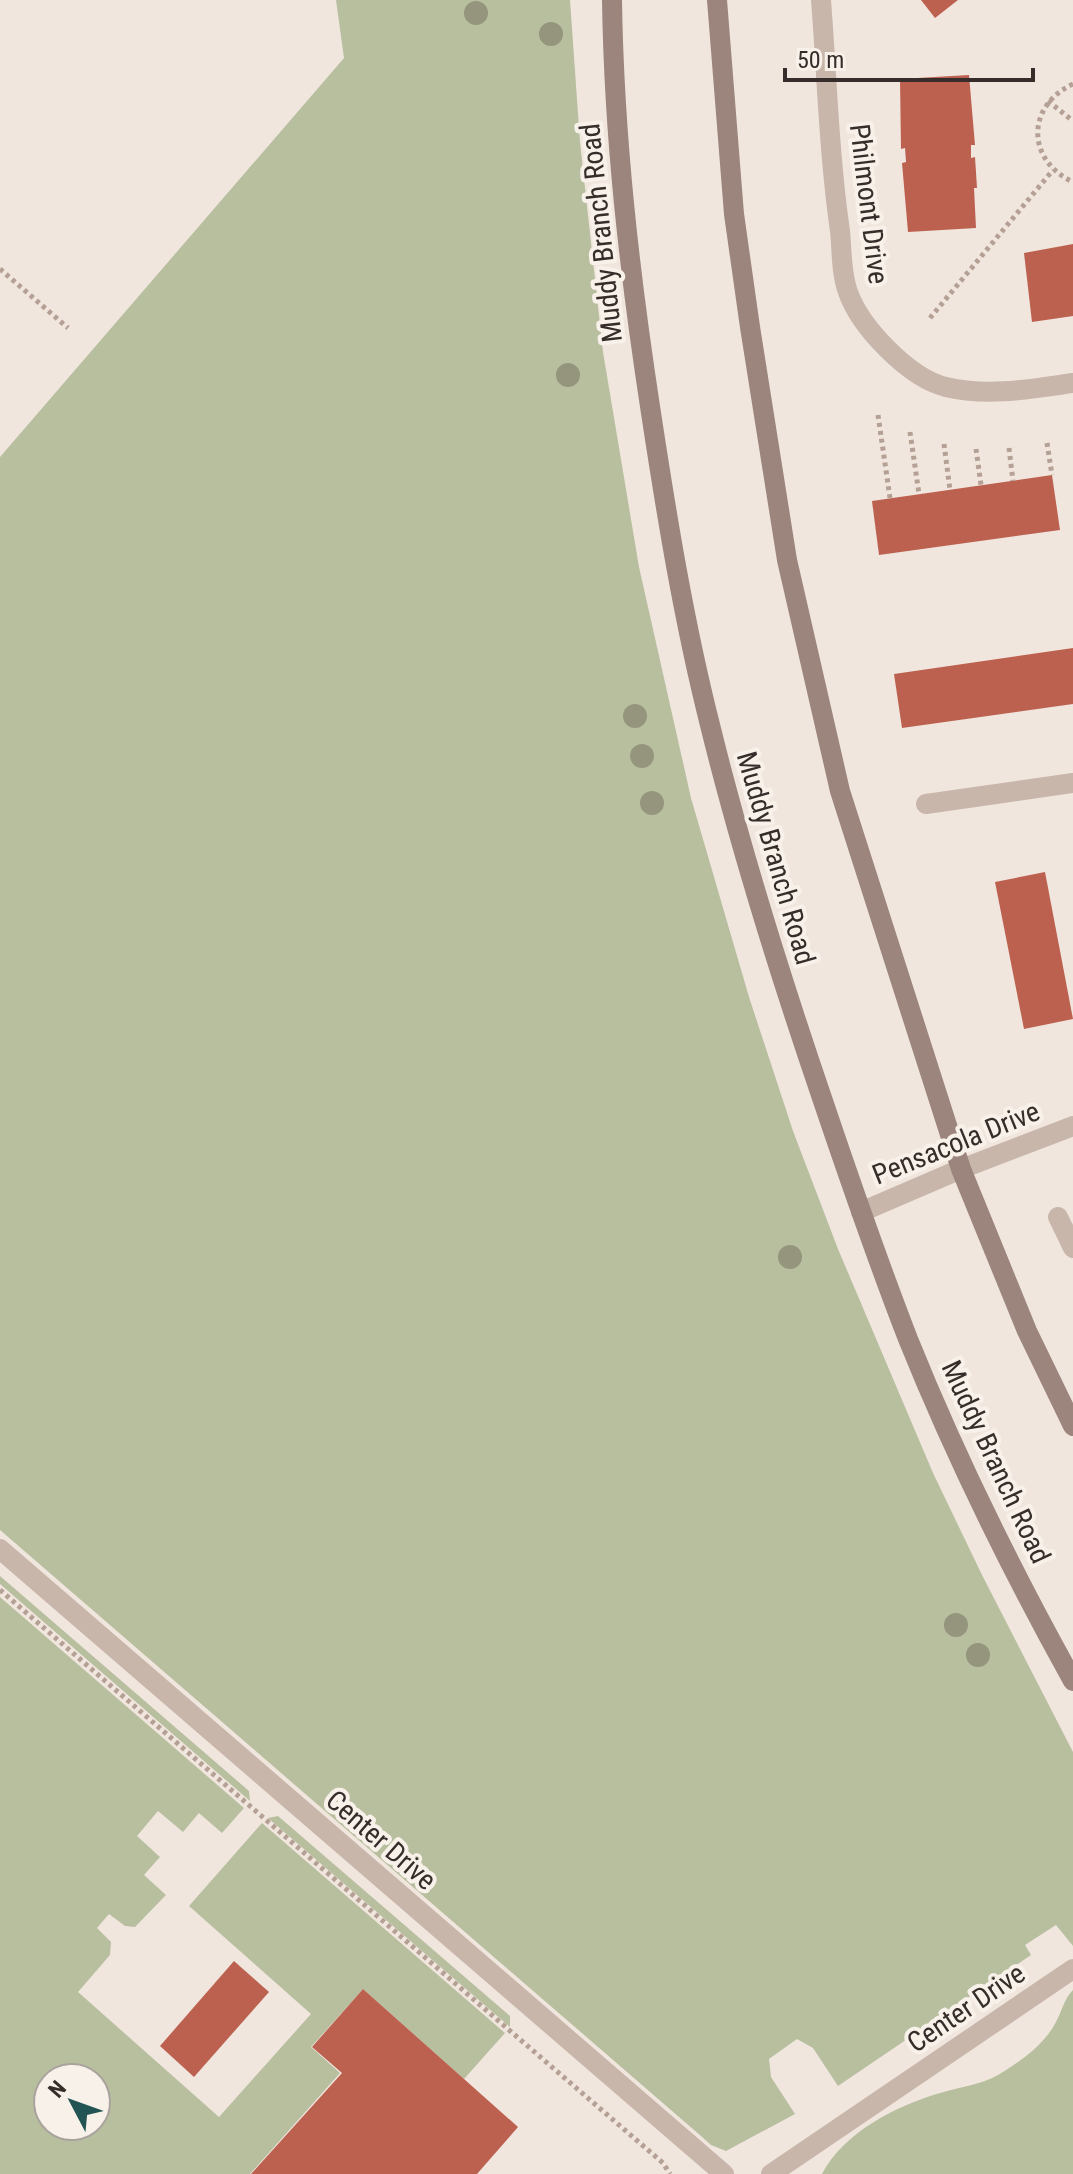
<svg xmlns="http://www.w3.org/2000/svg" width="1073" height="2174" font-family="'Roboto Condensed',sans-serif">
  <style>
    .green { fill: #b7bf9f; fill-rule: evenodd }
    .building { fill: #bc6150 }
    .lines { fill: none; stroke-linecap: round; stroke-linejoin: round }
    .path { stroke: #b4a095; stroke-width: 5; stroke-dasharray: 4 4; stroke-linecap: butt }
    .street { stroke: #c8b6ab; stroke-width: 20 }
    .secondary { stroke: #9b857c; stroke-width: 20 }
    .tree { fill: #95957e }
    .labels { text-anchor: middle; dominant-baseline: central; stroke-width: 8; stroke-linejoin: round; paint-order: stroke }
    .street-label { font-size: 28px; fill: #362c29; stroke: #f8f1ea }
  </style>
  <rect width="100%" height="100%" fill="#f1e6de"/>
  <g class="green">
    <polygon points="336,0 570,0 580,142 603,352 639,567 691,798 749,997 793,1131 838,1249 933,1473 982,1575 1073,1752 1073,1946 1056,1925 1025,1945 1031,1955 838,2086 813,2048 797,2039 769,2059 771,2077 795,2114 726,2151 711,2145 701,2136 0,1530 0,457 344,58"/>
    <polygon points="0,1576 249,1791 250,1801 0,1584"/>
    <path d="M0 1597 244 1808 222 1833 199 1813 183 1832 158 1811 137 1836 160 1857 144 1875 166 1895 135 1927 125 1926 109 1914 97 1928 111 1942 110 1955 78 1992 219 2117 311 2014 189 1906 262 1823 505 2033 464 2079 363 1989 311 2047 340 2073 250 2174H0ZM48 2078H96V2126H48Z"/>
    <polygon points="278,1816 510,2016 510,2027 268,1818"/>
    <path d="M1073 1990V2174H822C844 2132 896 2106 940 2093 960 2087 980 2085 998 2075 1021 2061 1044 2045 1056 2022 1062 2011 1064 1999 1073 1990Z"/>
  </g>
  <g class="building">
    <polygon points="921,0 958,0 935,18"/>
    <polygon points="969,75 975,145 971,145 971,158 975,157 977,188 974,188 976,228 908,232 902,163 906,162 905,148 901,149 900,79"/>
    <polygon points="1073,244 1073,316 1032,322 1024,253"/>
    <polygon points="1052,475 1060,530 879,555 872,501"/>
    <polygon points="1073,648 1073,704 902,728 894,674"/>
    <polygon points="1045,872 1073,1019 1024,1029 995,882"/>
    <polygon points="234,1961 269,1992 194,2077 160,2046"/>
    <polygon points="363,1989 518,2127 477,2174 251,2174 342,2073 312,2047"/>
  </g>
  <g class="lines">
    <g class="path">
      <path d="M1073 84C1026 106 1026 160 1073 182"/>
      <polyline points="1048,101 1073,121"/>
      <polyline points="0,269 68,328"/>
      <polyline points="930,318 1053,170"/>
      <polyline points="878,415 890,498"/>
      <polyline points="910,432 919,494"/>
      <polyline points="1047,443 1052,475"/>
      <polyline points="944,444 950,490"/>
      <polyline points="1009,448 1013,481"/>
      <polyline points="976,449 981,485"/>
      <polyline points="0,1590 663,2163 670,2174"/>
    </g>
    <g class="street">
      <path d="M821 0C827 77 829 155 840 231 842 250 841 274 848 292 860 327 909 378 946 387 987 397 1031 389 1073 383"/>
      <polyline points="926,804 1073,783"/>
      <polyline points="861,1212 961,1169 1073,1126"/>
      <polyline points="1058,1217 1073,1248"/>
      <polyline points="0,1549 724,2174"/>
      <polyline points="771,2174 1073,1969"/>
    </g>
    <g class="secondary">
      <path d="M612 0C614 139 630 276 651 413 667 518 684 622 710 725 741 851 780 975 822 1098 849 1178 877 1259 908 1339 955 1456 1012 1571 1073 1681"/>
      <polyline points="717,0 734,214 750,327 787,560 840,791 961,1169 1027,1331 1073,1426"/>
    </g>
  </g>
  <g class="tree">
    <circle cx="476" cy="13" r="12"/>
    <circle cx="551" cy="34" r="12"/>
    <circle cx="568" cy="375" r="12"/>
    <circle cx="635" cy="716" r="12"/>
    <circle cx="642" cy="756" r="12"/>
    <circle cx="652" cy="803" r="12"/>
    <circle cx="790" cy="1257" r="12"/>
    <circle cx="956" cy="1625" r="12"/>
    <circle cx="978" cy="1655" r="12"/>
  </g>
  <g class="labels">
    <g class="street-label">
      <text transform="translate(869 204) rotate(83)">Philmont Drive</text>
      <text transform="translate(601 233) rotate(-96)">Muddy Branch Road</text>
      <text transform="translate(776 858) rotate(74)">Muddy Branch Road</text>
      <text transform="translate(956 1143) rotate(-22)">Pensacola Drive</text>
      <text transform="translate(996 1462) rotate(65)">Muddy Branch Road</text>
      <text transform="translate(381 1840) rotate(41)">Center Drive</text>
      <text transform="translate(966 2008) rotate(-34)">Center Drive</text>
    </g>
  </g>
  <g transform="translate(72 2102) rotate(311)"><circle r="38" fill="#f8f1ea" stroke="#aaa29d" stroke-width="2"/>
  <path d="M0-6L14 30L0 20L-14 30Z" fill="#225454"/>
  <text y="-12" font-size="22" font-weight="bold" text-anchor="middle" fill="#362c29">N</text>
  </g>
  <path d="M785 68v12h248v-12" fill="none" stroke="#362c29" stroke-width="4"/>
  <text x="797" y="68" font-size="24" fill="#362c29" stroke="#f8f1ea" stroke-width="6" paint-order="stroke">50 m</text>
</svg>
